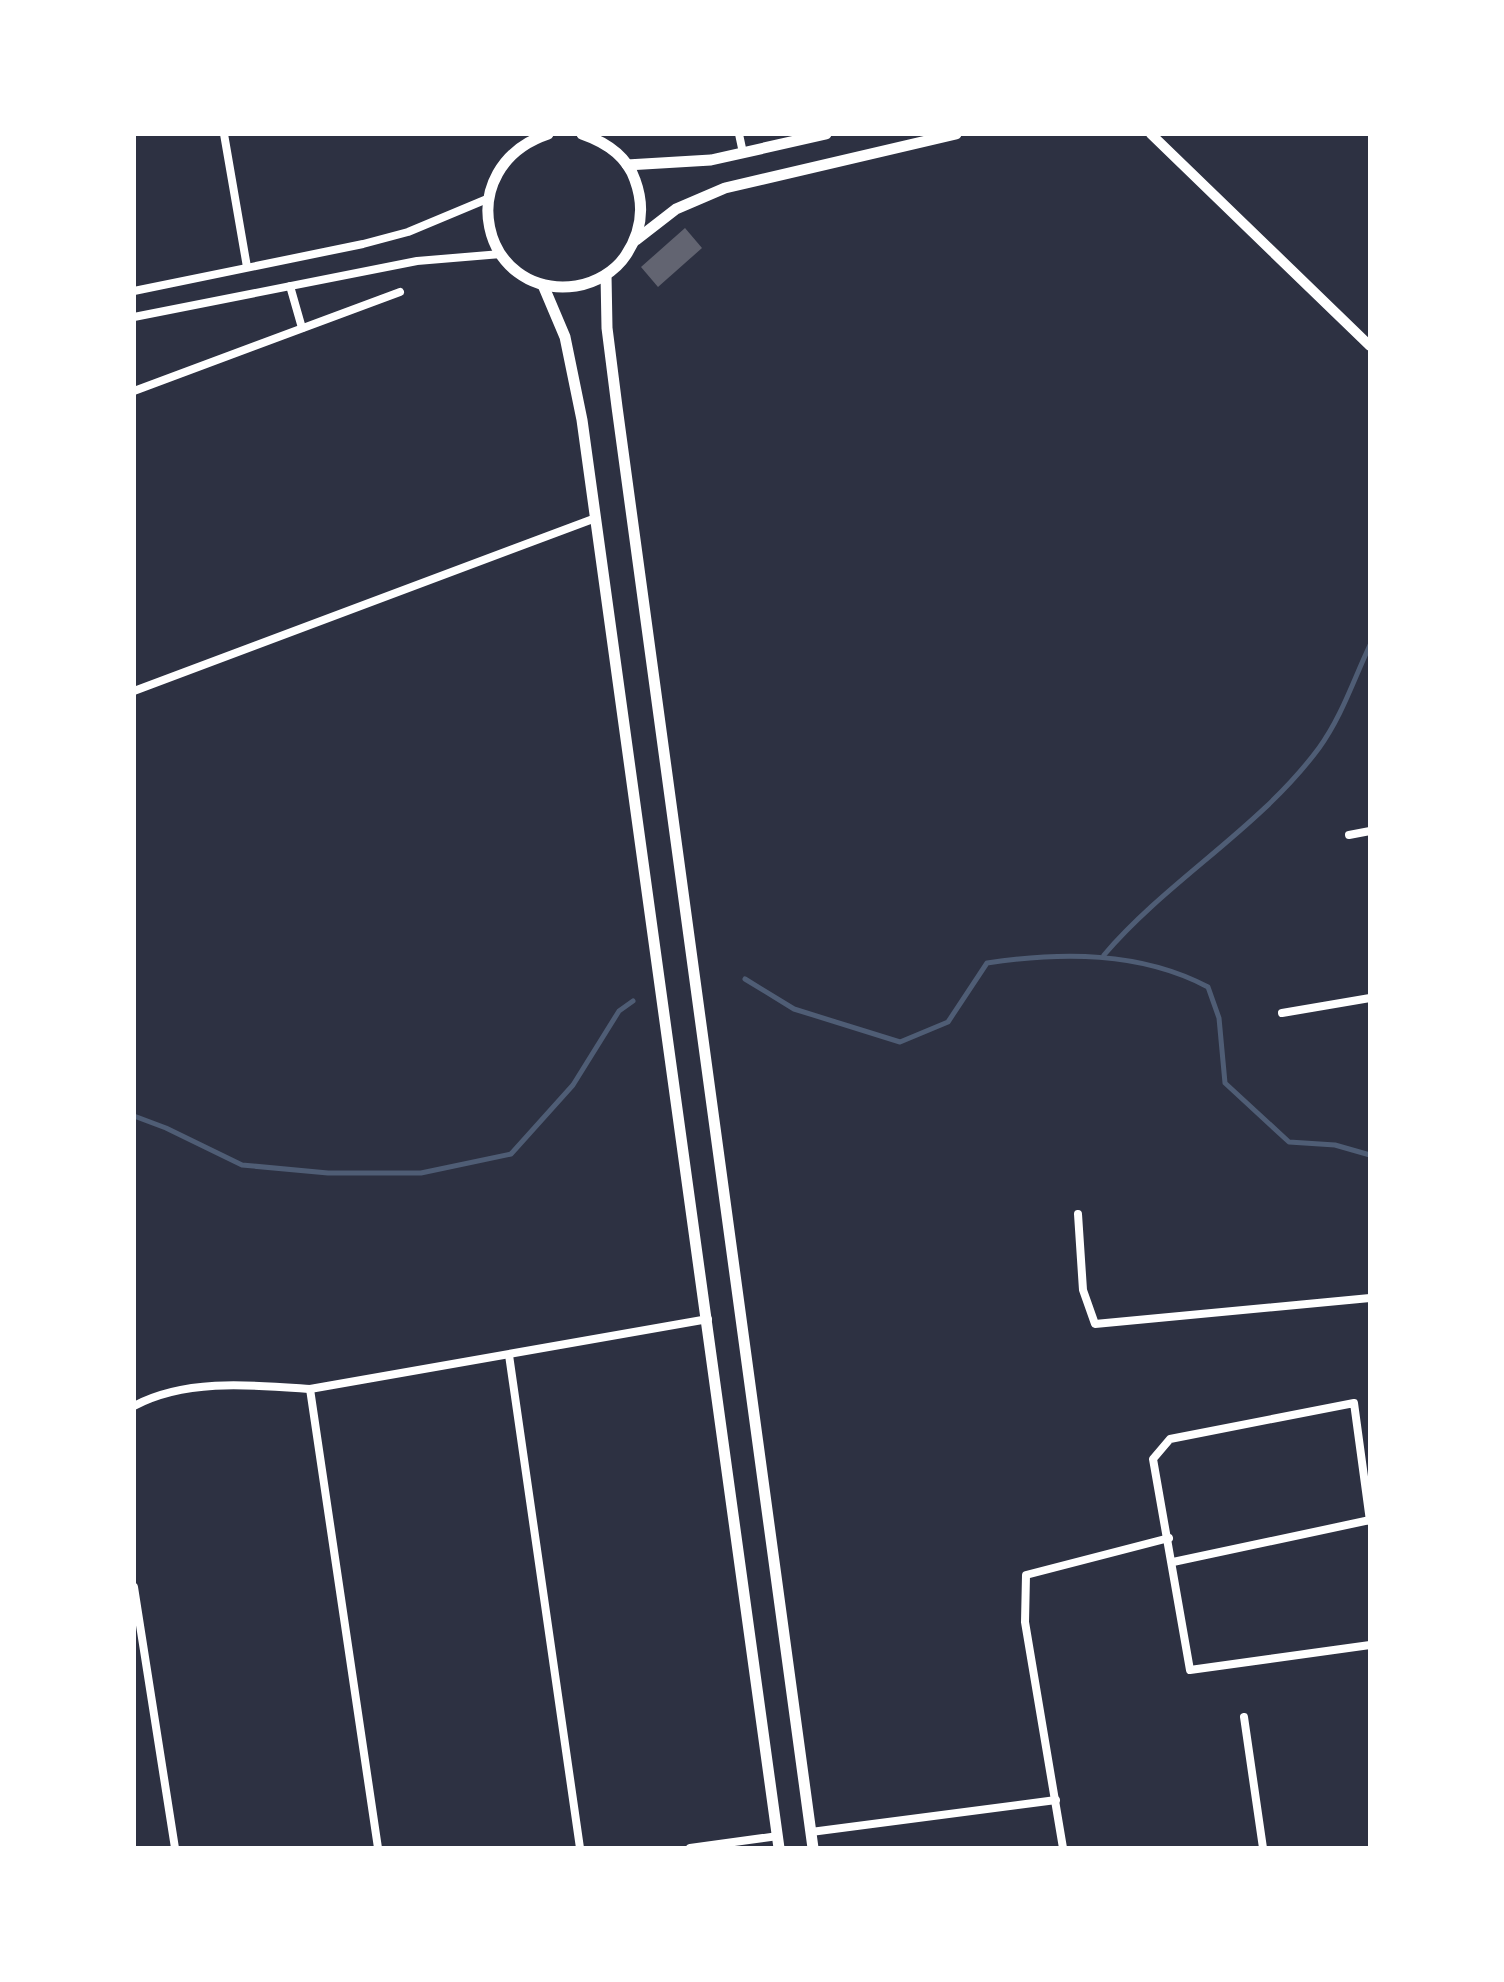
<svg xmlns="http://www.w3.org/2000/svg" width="1504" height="1982" font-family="'DejaVu Sans',sans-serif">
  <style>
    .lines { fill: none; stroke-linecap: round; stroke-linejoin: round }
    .stream { stroke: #4f5d75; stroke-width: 5 }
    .building { fill: #626471 }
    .minor { stroke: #fff; stroke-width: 8 }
    .tertiary { stroke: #fff; stroke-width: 10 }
    .secondary { stroke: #fff; stroke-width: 11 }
  </style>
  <rect width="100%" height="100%" fill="#2d3142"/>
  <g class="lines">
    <g class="stream">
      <path d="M1104 955C1169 879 1259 829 1319 748 1342 716 1353 681 1370 645"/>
      <path d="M745 979 794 1009 900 1042 948 1022 987 963C1061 952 1140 951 1208 987L1219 1018 1225 1083 1289 1142 1335 1145 1370 1155"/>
      <polyline points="134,1116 166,1128 242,1165 328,1173 421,1173 511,1154 573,1085 619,1011 633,1001"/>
    </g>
  </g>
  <polygon class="building" points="685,228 702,248 658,287 641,267"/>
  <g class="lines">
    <g class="minor">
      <polyline points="224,134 247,267"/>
      <polyline points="739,134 743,153"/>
      <polyline points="290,286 302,328"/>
      <polyline points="134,291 363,244 408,232 487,199"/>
      <polyline points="134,317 417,261 501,254"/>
      <polyline points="134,391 400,292"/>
      <polyline points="134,691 593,519"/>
      <polyline points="1349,835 1370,831"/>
      <polyline points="1282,1013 1370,998"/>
      <polyline points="1078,1214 1083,1290 1095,1324 1370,1298"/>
      <polyline points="509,1355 580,1848"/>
      <polyline points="310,1389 378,1848"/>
      <path d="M134 1406C186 1378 254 1385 310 1389L708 1319"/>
      <polyline points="1370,1521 1354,1403 1170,1439 1153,1459 1190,1670 1370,1645"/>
      <polyline points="1173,1562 1370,1520"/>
      <polyline points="134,1587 175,1848"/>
      <polyline points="1244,1717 1263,1848"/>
      <polyline points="811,1832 1056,1800"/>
      <polyline points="690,1848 778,1836"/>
      <polyline points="1063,1848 1025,1622 1026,1575 1169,1538"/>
    </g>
    <polyline class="tertiary" points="1151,134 1370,346"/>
    <g class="secondary">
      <path d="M548 134C450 167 481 299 576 286 595 283 615 272 626 255 642 231 645 207 635 180 627 156 605 142 582 134"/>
      <polyline points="627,165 711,160 826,134"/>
      <polyline points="636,240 676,209 725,188 956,134"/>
      <polyline points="606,275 607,328 617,407 813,1848"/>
      <polyline points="543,285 565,337 582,420 779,1848"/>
    </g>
  </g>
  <rect width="1504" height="1982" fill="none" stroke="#ffffff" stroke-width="272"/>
</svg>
